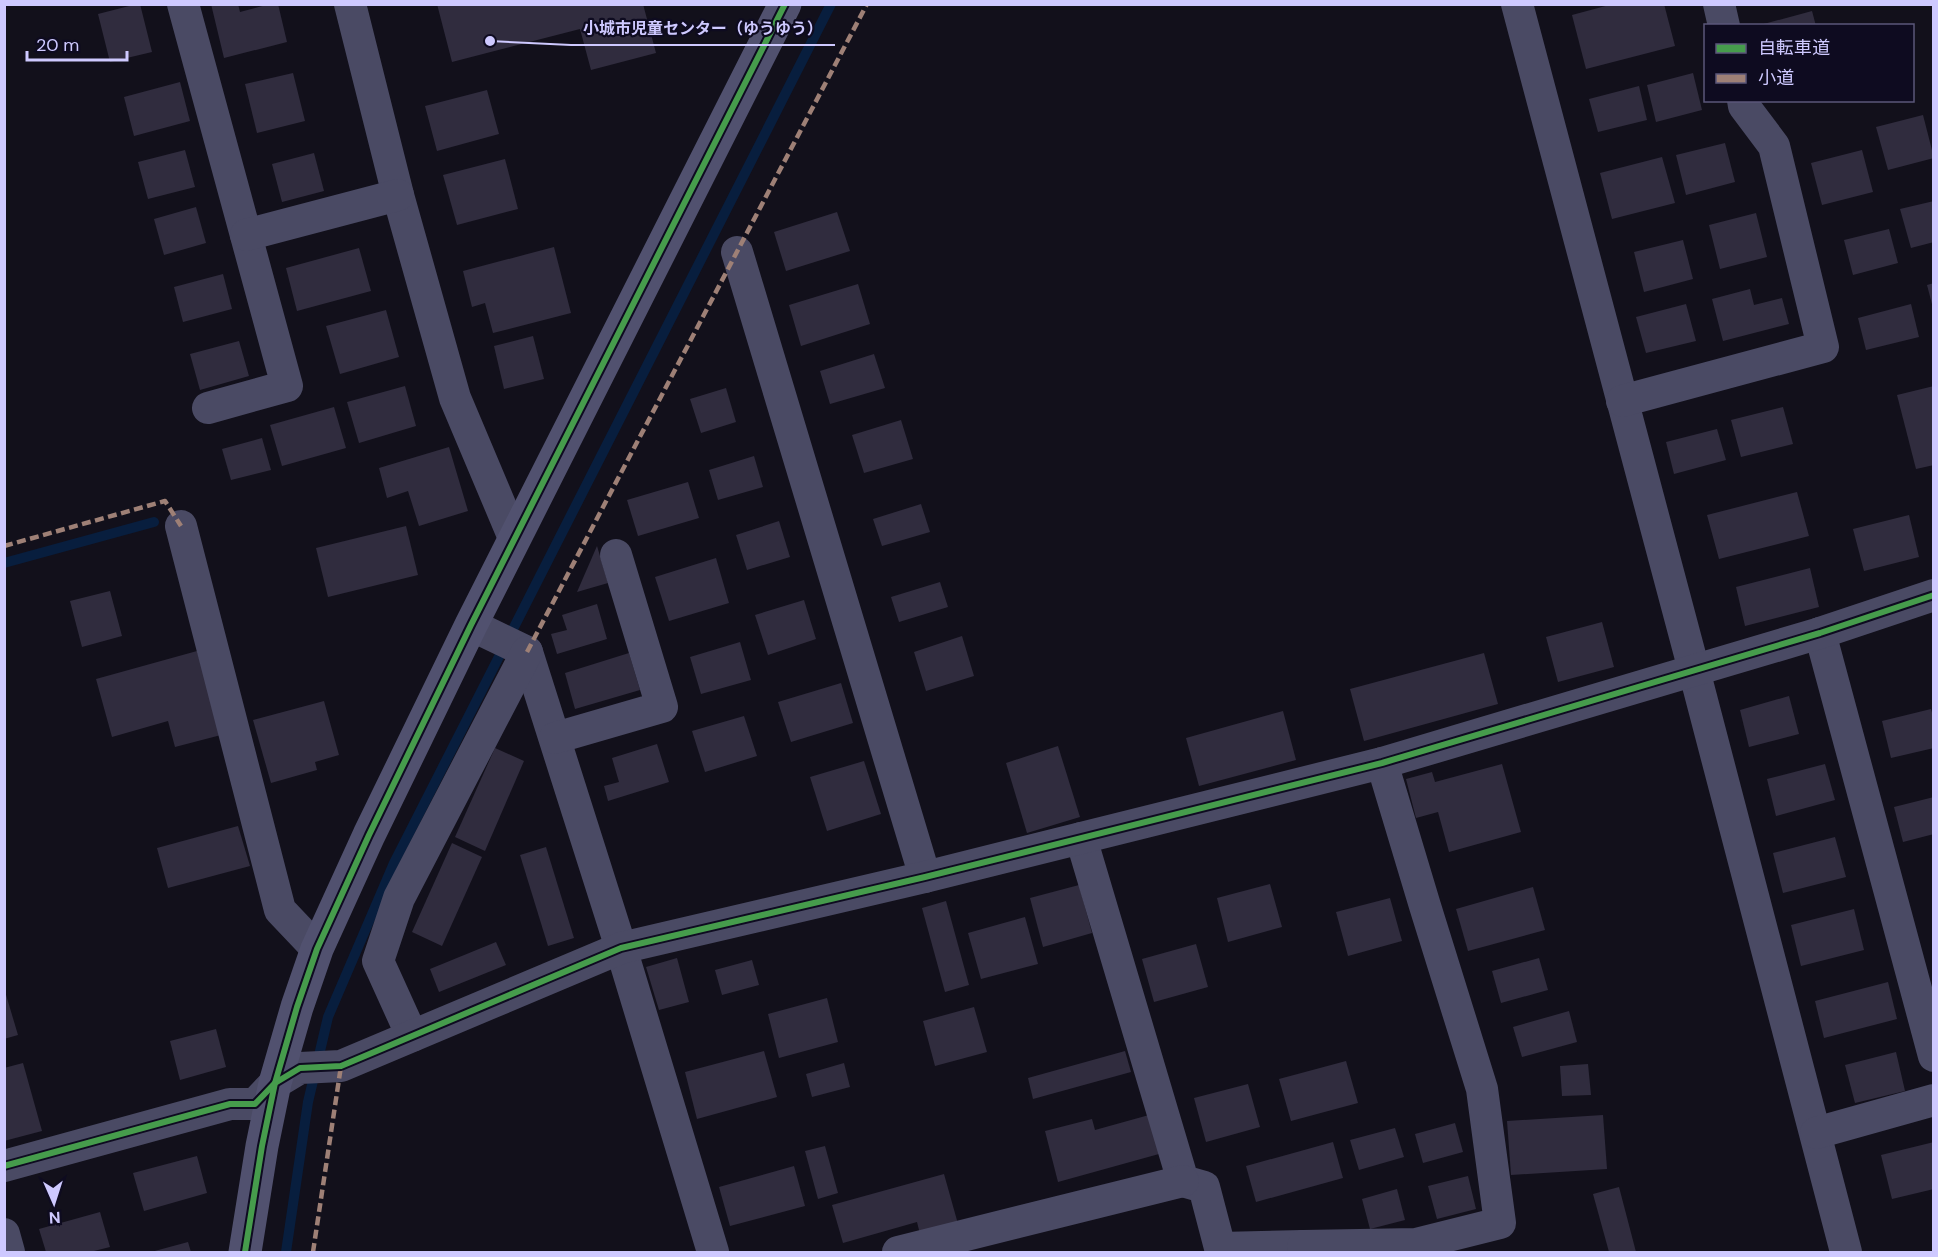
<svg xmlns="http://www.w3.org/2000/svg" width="1938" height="1257" font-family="'DM Sans','Noto Sans JP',sans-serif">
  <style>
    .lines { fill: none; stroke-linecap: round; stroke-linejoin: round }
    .stream { stroke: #081e3e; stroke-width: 10 }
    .building { fill: #302c3e }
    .street { stroke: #4a4a64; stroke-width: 32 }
    .secondary { stroke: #51516f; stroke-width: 33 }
    .quiet { stroke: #9e8076; stroke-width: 4.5; stroke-dasharray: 9 4.5; stroke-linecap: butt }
    .cycleway-casing { stroke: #0e0b20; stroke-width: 10 }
    .cycleway { stroke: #469c4c; stroke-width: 6 }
    .leader { fill: none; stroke: #cec9ff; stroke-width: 2 }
    .callout-dot { fill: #cec9ff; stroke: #0e0b20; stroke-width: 2 }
    .callout-label { font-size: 16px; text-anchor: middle; font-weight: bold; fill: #cec9ff; stroke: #0e0b20; stroke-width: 4.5; stroke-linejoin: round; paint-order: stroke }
  </style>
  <rect width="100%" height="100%" fill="#12101b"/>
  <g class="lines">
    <g class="stream">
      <polyline points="4,563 154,522"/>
      <polyline points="286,1252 308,1102 328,1017 394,863 831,4"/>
    </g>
  </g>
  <g class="building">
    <polygon points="137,4 140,4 152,52 110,62 98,14"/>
    <polygon points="211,4 238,4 240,12 270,4 278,4 287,42 224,58"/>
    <polygon points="437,4 643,4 656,53 591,70 580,29 452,62"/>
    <polygon points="1613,4 1664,4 1675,46 1586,69 1572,15"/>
    <polygon points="1812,11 1816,26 1760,26 1760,25"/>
    <polygon points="293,73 305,121 257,133 245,84"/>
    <polygon points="1693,73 1702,110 1656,122 1647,85"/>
    <polygon points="180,82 190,121 134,136 124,97"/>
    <polygon points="1639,86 1647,120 1598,132 1589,99"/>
    <polygon points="487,90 499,134 437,151 425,106"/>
    <polygon points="1923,115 1934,158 1888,170 1876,127"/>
    <polygon points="1725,143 1735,182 1686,195 1676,155"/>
    <polygon points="185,150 195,187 148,199 138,162"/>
    <polygon points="1862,150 1873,192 1822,205 1811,163"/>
    <polygon points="314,153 324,191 282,202 272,164"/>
    <polygon points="1662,157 1675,203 1612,219 1600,173"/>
    <polygon points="505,159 518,209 457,225 443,175"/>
    <polygon points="1934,201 1934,242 1911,248 1900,209"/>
    <polygon points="196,207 206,243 164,255 154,219"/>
    <polygon points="837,212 850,251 786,271 774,232"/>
    <polygon points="1756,213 1767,257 1720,269 1709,225"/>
    <polygon points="1889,229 1898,263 1853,275 1844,240"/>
    <polygon points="1683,240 1693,279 1644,292 1634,252"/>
    <polygon points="554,247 571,313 493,333 485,303 472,307 463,271"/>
    <polygon points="359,248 371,291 297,311 286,268"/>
    <polygon points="223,274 232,309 183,322 174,287"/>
    <polygon points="1934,283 1934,308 1933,308 1927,285"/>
    <polygon points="858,284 870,324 801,346 789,305"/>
    <polygon points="1750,289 1754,305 1782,298 1789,324 1723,341 1712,299"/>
    <polygon points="1686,304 1696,341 1646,353 1636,317"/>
    <polygon points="1911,304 1919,337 1866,350 1858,318"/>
    <polygon points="386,310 399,357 340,374 326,326"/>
    <polygon points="533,336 544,379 504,389 494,346"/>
    <polygon points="239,341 249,376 200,390 190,354"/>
    <polygon points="874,354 885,388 830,404 820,371"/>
    <polygon points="405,386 416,426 359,443 347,402"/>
    <polygon points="1934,386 1934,465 1916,469 1897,395"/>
    <polygon points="726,388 736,422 701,433 690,399"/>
    <polygon points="334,407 346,448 282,466 270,425"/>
    <polygon points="1783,407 1793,444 1741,457 1731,420"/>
    <polygon points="901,420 913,459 864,473 852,435"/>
    <polygon points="1717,429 1726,460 1674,474 1666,442"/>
    <polygon points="262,438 271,470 231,480 222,449"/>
    <polygon points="449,447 468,511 419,526 408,491 387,498 379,468"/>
    <polygon points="754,456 763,487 718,500 709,470"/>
    <polygon points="688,482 699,518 638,536 627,500"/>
    <polygon points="1797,492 1809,536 1719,559 1707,515"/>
    <polygon points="921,504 930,532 882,546 873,519"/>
    <polygon points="1909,515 1919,557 1864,571 1853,529"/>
    <polygon points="779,521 790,557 747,570 736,535"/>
    <polygon points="406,526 418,575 328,597 316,548"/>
    <polygon points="597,546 608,583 577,592"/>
    <polygon points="716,558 729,603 669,621 655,577"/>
    <polygon points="1810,568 1819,607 1745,626 1736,587"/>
    <polygon points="940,582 948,607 899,622 891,597"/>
    <polygon points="110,591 122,636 82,647 70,601"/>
    <polygon points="804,600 816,639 768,655 755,615"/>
    <polygon points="597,604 607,639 557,654 551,634 567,630 562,615"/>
    <polygon points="1602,622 1614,667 1558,682 1546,637"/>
    <polygon points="962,636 974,676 926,691 914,652"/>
    <polygon points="740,642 751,680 701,694 690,657"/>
    <polygon points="197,651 221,735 175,747 168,721 112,737 96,679"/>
    <polygon points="629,653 640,690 575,709 565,673"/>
    <polygon points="1484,653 1498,704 1364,741 1350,689"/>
    <polygon points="841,683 853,723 791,742 778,702"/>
    <polygon points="1789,696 1799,734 1749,747 1740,710"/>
    <polygon points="324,701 339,755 315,762 317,770 271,783 253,720"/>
    <polygon points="1931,709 1934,720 1934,748 1891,758 1882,721"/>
    <polygon points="1283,711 1296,760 1199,786 1186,738"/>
    <polygon points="744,716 757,756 705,772 692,731"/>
    <polygon points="657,744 669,782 608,801 604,786 619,782 612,758"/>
    <polygon points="1058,746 1080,817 1027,833 1006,763"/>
    <polygon points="495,748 524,761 485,851 455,837"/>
    <polygon points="864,761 881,814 827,831 810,777"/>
    <polygon points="1502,764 1521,832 1449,852 1438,812 1416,818 1406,779 1432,772 1435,782"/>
    <polygon points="1825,764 1835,800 1776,816 1767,779"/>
    <polygon points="1934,797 1934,834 1903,842 1894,807"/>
    <polygon points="238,826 250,866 168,888 157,848"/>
    <polygon points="1835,837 1846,877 1783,893 1773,853"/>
    <polygon points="452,843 482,857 442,946 412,932"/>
    <polygon points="546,847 574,938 548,946 520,855"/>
    <polygon points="1270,884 1282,927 1228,942 1217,898"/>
    <polygon points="1079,885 1092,933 1043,947 1030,898"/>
    <polygon points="1533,887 1545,930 1468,951 1456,909"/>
    <polygon points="1390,898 1402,941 1348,956 1336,912"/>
    <polygon points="946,901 969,985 945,992 922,908"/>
    <polygon points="1854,909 1864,950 1801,966 1791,925"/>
    <polygon points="1025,917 1038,964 981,979 968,933"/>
    <polygon points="496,942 506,965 439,992 430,969"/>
    <polygon points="1196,944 1208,987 1154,1002 1142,959"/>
    <polygon points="677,958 689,1002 659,1010 646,967"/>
    <polygon points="1539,958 1548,990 1501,1003 1492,971"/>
    <polygon points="752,960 759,985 722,995 715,970"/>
    <polygon points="1888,982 1897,1019 1824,1038 1815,1001"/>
    <polygon points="4,988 18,1035 4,1039"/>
    <polygon points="827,998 838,1042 779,1058 768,1014"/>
    <polygon points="974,1007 987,1052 935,1066 923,1021"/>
    <polygon points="1569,1011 1577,1042 1522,1057 1513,1027"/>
    <polygon points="216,1029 226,1067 180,1080 170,1041"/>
    <polygon points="764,1051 777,1097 697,1119 685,1072"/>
    <polygon points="1125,1051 1131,1072 1033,1099 1028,1078"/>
    <polygon points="1896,1052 1905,1091 1855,1103 1845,1065"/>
    <polygon points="1346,1061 1358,1103 1291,1121 1279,1079"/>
    <polygon points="23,1063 42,1131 4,1141 4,1068"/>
    <polygon points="844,1063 850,1087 812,1097 806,1074"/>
    <polygon points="1588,1064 1591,1095 1562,1096 1560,1066"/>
    <polygon points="1248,1084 1260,1127 1206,1142 1194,1098"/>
    <polygon points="1149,1115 1159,1154 1058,1182 1045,1131 1092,1119 1095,1130"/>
    <polygon points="1603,1115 1607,1169 1511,1175 1507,1121"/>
    <polygon points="1455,1123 1463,1152 1423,1163 1415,1134"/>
    <polygon points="1395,1128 1404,1157 1359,1170 1350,1140"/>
    <polygon points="1333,1142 1343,1178 1256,1202 1246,1166"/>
    <polygon points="1934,1142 1934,1189 1892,1199 1881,1155"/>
    <polygon points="825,1146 838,1193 818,1199 805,1151"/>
    <polygon points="197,1156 207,1193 144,1211 133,1173"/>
    <polygon points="794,1166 805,1206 730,1226 719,1187"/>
    <polygon points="944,1174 958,1224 920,1234 917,1222 843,1243 832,1205"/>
    <polygon points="1468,1176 1476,1209 1437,1219 1428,1186"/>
    <polygon points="1619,1187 1636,1252 1609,1252 1593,1194"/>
    <polygon points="1397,1189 1405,1220 1370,1229 1362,1199"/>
    <polygon points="100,1212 110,1247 90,1252 46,1252 39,1229"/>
    <polygon points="188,1242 191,1252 151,1252"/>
  </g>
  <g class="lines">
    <g class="street">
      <polyline points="183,4 287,386 208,408"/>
      <polyline points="350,4 398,195 455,398 514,538"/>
      <polyline points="1517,4 1694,670 1846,1252"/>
      <polyline points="1719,4 1724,26"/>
      <polyline points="246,235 398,195"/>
      <polyline points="737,252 925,877"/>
      <polyline points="1622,401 1823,347 1774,146 1744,106 1743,100"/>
      <polyline points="181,526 280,910 317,949"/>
      <polyline points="471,625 527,652 621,948 713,1252"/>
      <polyline points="1820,633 1934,1056"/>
      <polyline points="555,738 662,707 616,555"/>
      <polyline points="1081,838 1183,1181 1204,1187 1220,1248 1303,1246 1305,1252"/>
      <polyline points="412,1036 378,961 399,898 527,652"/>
      <polyline points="1816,1133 1934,1100"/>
      <polyline points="4,1166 230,1104 255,1104 275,1083 300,1068 341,1066 621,948 925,877 1382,763 1820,633 1934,595"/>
      <polyline points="4,1234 9,1252"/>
      <polyline points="1303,1246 1416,1244 1500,1223 1482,1089 1425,906 1382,763"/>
      <polyline points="898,1252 1183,1181"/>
    </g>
    <polyline class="secondary" points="245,1252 262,1146 275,1083 297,1007 317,949 369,835 471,625 785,4"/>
    <g class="quiet">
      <polyline points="4,546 165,501 181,526"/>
      <polyline points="527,652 867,4"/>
      <polyline points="313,1252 341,1066"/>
    </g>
    <g class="cycleway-casing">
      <g id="cycleway">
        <polyline points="4,1166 230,1104 255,1104 275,1083 300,1068 341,1066 621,948 925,877 1382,763 1820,633 1934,595"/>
        <polyline points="245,1252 262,1146 275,1083 297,1007 317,949 369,835 471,625 785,4"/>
      </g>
    </g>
    <use href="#cycleway" class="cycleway"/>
  </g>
  <path class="leader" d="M490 41L571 45H835"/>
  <circle class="callout-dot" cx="490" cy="41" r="6"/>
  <g class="callout-label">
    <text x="703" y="34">小城市児童センター（ゆうゆう）</text>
  </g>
  <rect width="1938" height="1257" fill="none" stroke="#cec9ff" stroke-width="12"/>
  <rect x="1704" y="24" width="210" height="78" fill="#0e0b20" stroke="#5b5779" stroke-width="1.5"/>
  <rect x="1716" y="44" width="30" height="9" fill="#469c4c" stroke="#5b5779" stroke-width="1.5"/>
  <text x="1758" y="54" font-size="18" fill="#cec9ff">自転車道</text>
  <rect x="1716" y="74" width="30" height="9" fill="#9e8076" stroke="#5b5779" stroke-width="1.5"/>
  <text x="1758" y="84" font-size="18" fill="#cec9ff">小道</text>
  <g transform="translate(54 1203) rotate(177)" stroke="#0e0b20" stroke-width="4.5" paint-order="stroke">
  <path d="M0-4.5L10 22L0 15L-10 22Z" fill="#cec9ff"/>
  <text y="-9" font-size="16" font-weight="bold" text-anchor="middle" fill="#cec9ff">N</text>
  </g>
  <path d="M27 51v9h100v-9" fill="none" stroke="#cec9ff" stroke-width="3"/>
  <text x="36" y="51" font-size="18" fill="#cec9ff" stroke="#0e0b20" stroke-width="4.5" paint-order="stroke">20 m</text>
</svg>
